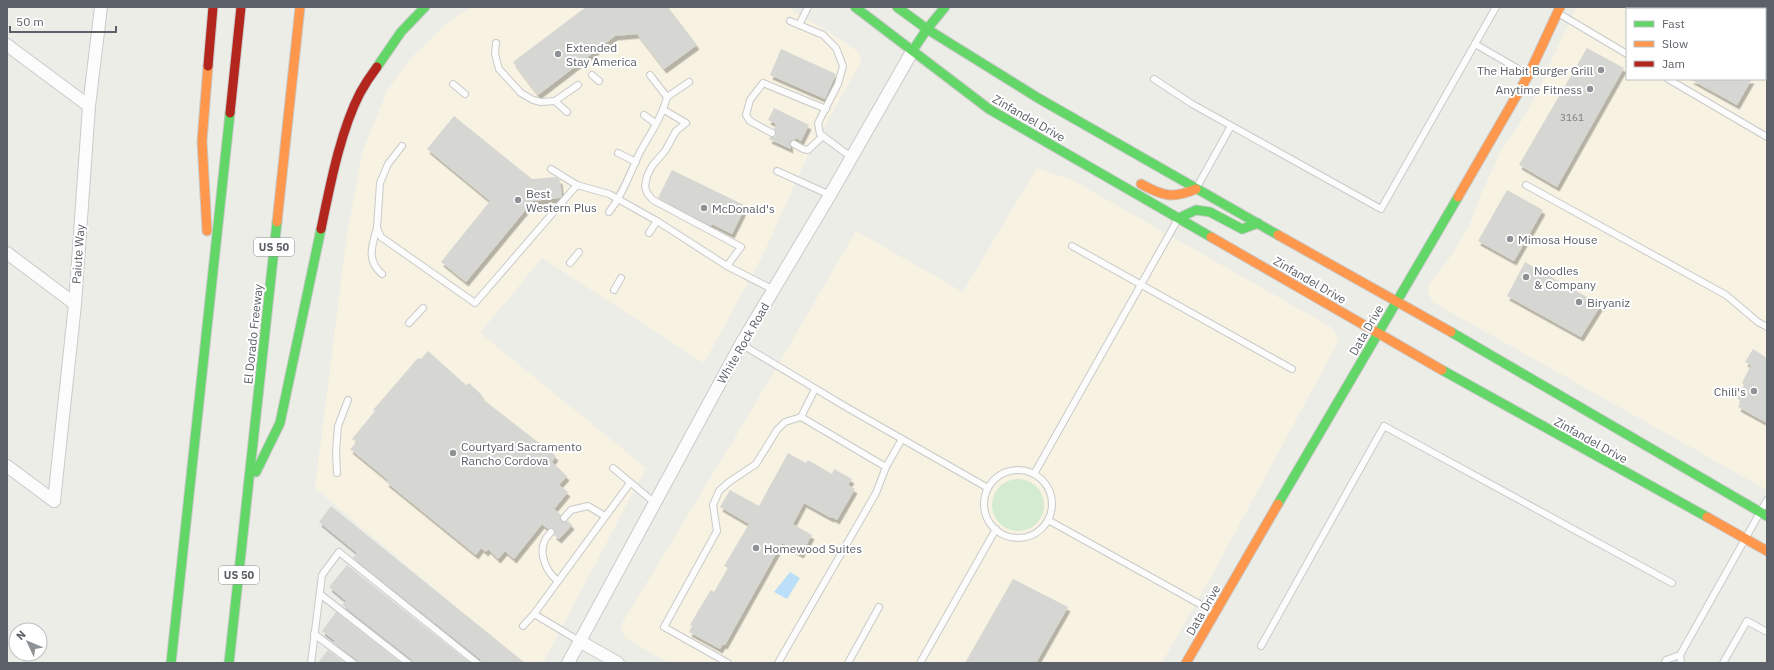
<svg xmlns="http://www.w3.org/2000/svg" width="1774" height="670" font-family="'IBM Plex Sans',sans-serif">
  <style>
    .commercial { fill: #f7f2e1; fill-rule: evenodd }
    .green { fill: #d4ebd1 }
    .water { fill: #bbdff8 }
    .building { fill: #d6d6d3; filter: url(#shadow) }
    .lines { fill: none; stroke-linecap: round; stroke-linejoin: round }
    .lane-casing { stroke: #c9cac9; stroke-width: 8 }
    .street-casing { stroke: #c9cac9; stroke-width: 14 }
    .fast-casing { stroke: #c9cac9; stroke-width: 11 }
    .slow-casing { stroke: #c9cac9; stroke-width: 11 }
    .jam-casing { stroke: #c9cac9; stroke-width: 11 }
    .lane { stroke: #fcfcfc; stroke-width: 6 }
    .street { stroke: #fcfcfc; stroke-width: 12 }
    .fast { stroke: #63d668; stroke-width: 9 }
    .slow { stroke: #ff974d; stroke-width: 9 }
    .jam { stroke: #b3261e; stroke-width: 9 }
    .poi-dot { fill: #8f9294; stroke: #fff; stroke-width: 1.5 }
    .labels { text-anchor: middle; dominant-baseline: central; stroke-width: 4; stroke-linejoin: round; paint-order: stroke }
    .number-label { font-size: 10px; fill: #7b7f82 }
    .shield { fill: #fff; stroke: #8d9095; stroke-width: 1 }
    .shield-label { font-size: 11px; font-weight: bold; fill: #5c6167 }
    .poi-label { font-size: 12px; fill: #5c6167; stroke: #fff; text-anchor: start }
    .street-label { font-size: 12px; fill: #5c6167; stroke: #fff }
  </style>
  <defs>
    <filter id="shadow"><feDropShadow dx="2.5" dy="4.5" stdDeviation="0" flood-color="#0004"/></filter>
  </defs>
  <rect width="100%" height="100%" fill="#edede8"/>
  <g class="commercial">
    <polygon points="471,7 787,7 841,40 857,51 861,57 861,62 806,159 764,253 704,363 542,258 480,333 646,468 543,663 522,663 315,488 346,241 362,153 387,91 409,60 447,23"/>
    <path d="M1577 7H1767V490L1436 304 1433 302 1429 294 1428 288 1430 283 1453 253 1469 226 1482 192 1502 149 1523 119 1541 85 1558 46ZM1627 9H1765V79H1627Z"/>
    <polygon points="1037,168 1072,180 1331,327 1338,337 1336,346 1212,575 1162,663 669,663 625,638 621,625 745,421 856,231 963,292"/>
  </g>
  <circle class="green" cx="1018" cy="505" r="26"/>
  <polygon class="water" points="790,572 800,578 787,599 774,592"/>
  <g class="building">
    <polygon points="586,7 668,7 697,45 664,69 637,34 615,36 538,95 513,62"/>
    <polygon points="1587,48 1624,68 1557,187 1519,165"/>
    <polygon points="781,49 836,74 825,99 770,75"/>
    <polygon points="1690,79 1752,79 1737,105"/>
    <polygon points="774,108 809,125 801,141 797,138 790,142 791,149 769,139 770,137 775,137 776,133 774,129 776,124 768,120"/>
    <polygon points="454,116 532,179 556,177 560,180 562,196 559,198 533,201 466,282 441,262 490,201 427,149"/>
    <polygon points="672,170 746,206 732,234 712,224 711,226 658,198"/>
    <polygon points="1507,190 1543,210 1514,261 1478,241"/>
    <polygon points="1525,262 1601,305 1581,337 1507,296"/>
    <polygon points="1753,349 1767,358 1767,423 1738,407 1741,401 1737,398 1744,385 1742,383 1751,365 1745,362"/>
    <polygon points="428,351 466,385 469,383 482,395 480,397 556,456 552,462 567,476 559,485 568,492 554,509 561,515 560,518 561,521 564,522 568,521 572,525 559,539 554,535 555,532 554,529 551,528 548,529 542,524 514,559 505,551 498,559 488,549 486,552 481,548 476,555 386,482 388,480 350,449 357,442 352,439 375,411 373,410 418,358 421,359"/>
    <polygon points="788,453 806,463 808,460 832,474 834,469 852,479 848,485 855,489 837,520 832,517 831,518 804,503 793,524 812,535 801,554 782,543 725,645 723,644 720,649 689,632 692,626 690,625 698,611 711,590 714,592 728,568 724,566 749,524 720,507 730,490 759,506"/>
    <polygon points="331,506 525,663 481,663 480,659 353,558 357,553 319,522"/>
    <polygon points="347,565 470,663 412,663 411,659 342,605 346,601 329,587"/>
    <polygon points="1013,579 1068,607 1036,663 965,663"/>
    <polygon points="336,612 401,663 357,663 356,659 333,643 335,641 322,631"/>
    <polygon points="328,650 345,663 318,663"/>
  </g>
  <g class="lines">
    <g class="lane-casing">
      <g id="lane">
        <polyline points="1558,13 1627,54"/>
        <polyline points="790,21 823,35 836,48 843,66 838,84 818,123 820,134 851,157"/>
        <polyline points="799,25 808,7"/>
        <polyline points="496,43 495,54 499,69 521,93 533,100 541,102 555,101 578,85"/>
        <polyline points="1475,44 1527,74"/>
        <polyline points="592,75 599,81"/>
        <polyline points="1154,79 1192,104 1381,209 1496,7"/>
        <polyline points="1668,79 1767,137"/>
        <polyline points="453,84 465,94"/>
        <polyline points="667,97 689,82"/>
        <polyline points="555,101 567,112"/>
        <polyline points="664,110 686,123 676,131 665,151 652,166 647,176 645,186 647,193 653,200 741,247 727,266"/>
        <polyline points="644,115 655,123"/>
        <polyline points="772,133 750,121 746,115 750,100 763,83 826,109"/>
        <polyline points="794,144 803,149 808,150 823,136"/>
        <polyline points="402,146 388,164 380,183 377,228 381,237 475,303 577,185"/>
        <polyline points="618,153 636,162"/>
        <polyline points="551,169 577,185 609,194 657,221 727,266 774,290"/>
        <polyline points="777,171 830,195"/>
        <polyline points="1526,185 1726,295 1758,322 1767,327"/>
        <polyline points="1197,187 1231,126"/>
        <path d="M609 212C623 194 630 173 640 152 650 134 662 117 667 97L650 75"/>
        <path d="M377 228C372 246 366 260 382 274"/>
        <polyline points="649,233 657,221"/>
        <polyline points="1072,246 1292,369"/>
        <polyline points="570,263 579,252"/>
        <polyline points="614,290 621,278"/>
        <polyline points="409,323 423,308"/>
        <polyline points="741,344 846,407 988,488"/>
        <polyline points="886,467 902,439"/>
        <polyline points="613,468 655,503"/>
        <circle cx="1018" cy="504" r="34"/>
        <polyline points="337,473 336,452 338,426 348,400"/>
        <polyline points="1034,474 1178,219"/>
        <polyline points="564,518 571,510 588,506 605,516"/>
        <polyline points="1048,520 1214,612"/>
        <path d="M551 532C549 535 546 537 545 540 538 554 547 573 558 581"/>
        <polyline points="320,594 408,663"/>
        <polyline points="534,614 581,642"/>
        <polyline points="523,626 534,614 630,483"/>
        <polyline points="314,634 353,663"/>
        <polyline points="1261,646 1384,426 1672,583"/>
        <polyline points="311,663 322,575 339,552 477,663"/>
        <polyline points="728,663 664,627 717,531 713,505 719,491 729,482 756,464 777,430 785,422 801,417"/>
        <polyline points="778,663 876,493 886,467 801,417 815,389"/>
        <polyline points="848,663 879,607"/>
        <polyline points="920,663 996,529"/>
        <polyline points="1665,663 1666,660 1680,655"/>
        <polyline points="1681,663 1680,655 1767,500"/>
        <polyline points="1723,663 1747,621 1767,632"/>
      </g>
    </g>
    <g class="street-casing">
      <g id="street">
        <polyline points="7,45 89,106"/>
        <polyline points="7,253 75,304"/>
        <polyline points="7,466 54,501"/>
        <polyline points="54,501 75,304 89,106 101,7"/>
        <polyline points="581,642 618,663"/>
        <polyline points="568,663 741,344 830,195 913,50"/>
      </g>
    </g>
    <g class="fast-casing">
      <g id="fast">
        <polyline points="855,7 989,109 1211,237"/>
        <polyline points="897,7 927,29 1038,98 1278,235"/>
        <polyline points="913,50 927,29 945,7"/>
        <polyline points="377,67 401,32 425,7"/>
        <polyline points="1179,218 1196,210 1210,212 1242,229 1258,223"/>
        <polyline points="1451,332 1767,516"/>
        <polyline points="1442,370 1707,517"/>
        <polyline points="256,472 280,423 321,229"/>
        <polyline points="1278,504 1458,197"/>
        <polyline points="171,663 230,113"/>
        <polyline points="229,663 277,222"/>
      </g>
    </g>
    <g class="slow-casing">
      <g id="slow">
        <path d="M1141 184C1163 196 1172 199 1196 189"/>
        <polyline points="1458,197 1529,74 1560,7"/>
        <polyline points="277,222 300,7"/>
        <polyline points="207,231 202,141 208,66"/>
        <polyline points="1278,235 1451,332"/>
        <polyline points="1211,237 1442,370"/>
        <polyline points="1707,517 1767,551"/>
        <polyline points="1186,663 1278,504"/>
      </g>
    </g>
    <g class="jam-casing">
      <g id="jam">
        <polyline points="208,66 213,7"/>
        <polyline points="230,113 241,7"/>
        <path d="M321 229C330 186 340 132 360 93 365 84 371 75 377 67"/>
      </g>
    </g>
    <use href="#lane" class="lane"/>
    <use href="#street" class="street"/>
    <use href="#fast" class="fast"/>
    <use href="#slow" class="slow"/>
    <use href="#jam" class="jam"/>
  </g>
  <g class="poi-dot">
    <circle cx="558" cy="54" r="4"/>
    <circle cx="1601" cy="70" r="4"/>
    <circle cx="1590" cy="89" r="4"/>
    <circle cx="518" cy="200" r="4"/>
    <circle cx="704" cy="208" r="4"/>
    <circle cx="1510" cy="239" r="4"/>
    <circle cx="1526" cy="277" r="4"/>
    <circle cx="1579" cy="302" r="4"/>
    <circle cx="1754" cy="391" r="4"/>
    <circle cx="453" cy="453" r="4"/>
    <circle cx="756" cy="548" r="4"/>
  </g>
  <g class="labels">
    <g class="number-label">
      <text x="1572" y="117">3161</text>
    </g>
    <g class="shield">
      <rect x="254" y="238" width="40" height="18" rx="3"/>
      <rect x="219" y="566" width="40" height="18" rx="3"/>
    </g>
    <g class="shield-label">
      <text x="274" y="247">US 50</text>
      <text x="239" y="575">US 50</text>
    </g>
    <g class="poi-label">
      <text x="566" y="47">Extended<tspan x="566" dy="14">Stay America</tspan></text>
      <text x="1593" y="70" text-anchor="end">The Habit Burger Grill</text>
      <text x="1582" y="89" text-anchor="end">Anytime Fitness</text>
      <text x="526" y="193">Best<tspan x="526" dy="14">Western Plus</tspan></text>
      <text x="712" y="208">McDonald's</text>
      <text x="1518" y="239">Mimosa House</text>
      <text x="1534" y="270">Noodles<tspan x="1534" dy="14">&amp; Company</tspan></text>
      <text x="1587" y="302">Biryaniz</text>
      <text x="1746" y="391" text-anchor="end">Chili's</text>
      <text x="461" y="446">Courtyard Sacramento<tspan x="461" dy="14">Rancho Cordova</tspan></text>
      <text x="764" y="548">Homewood Suites</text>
    </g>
    <g class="street-label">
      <text transform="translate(1029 118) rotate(30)">Zinfandel Drive</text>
      <text transform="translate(78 254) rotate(-86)">Paiute Way</text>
      <text transform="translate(1310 280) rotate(30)">Zinfandel Drive</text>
      <text transform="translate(1366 330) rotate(-60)">Data Drive</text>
      <text transform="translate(253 334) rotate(-84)">El Dorado Freeway</text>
      <text transform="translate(743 343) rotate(-60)">White Rock Road</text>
      <text transform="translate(1591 440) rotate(29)">Zinfandel Drive</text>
      <text transform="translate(1203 610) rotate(-60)">Data Drive</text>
    </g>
  </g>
  <rect width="1774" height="670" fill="none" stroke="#5c6167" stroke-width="16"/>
  <rect x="1626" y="8" width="140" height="72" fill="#ffffff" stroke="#bec0c2"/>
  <rect x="1634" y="21" width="20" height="6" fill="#63d668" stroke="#bec0c2"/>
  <text x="1662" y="28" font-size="12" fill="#5c6167">Fast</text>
  <rect x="1634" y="41" width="20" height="6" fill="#ff974d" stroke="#bec0c2"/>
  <text x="1662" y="48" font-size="12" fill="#5c6167">Slow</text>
  <rect x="1634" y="61" width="20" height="6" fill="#b3261e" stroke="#bec0c2"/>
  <text x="1662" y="68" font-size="12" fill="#5c6167">Jam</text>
  <g transform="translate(28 642) rotate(314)"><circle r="19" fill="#ffffff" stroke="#bec0c2"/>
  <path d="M0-3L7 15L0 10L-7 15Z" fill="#8f9294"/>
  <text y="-6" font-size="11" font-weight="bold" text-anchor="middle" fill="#5c6167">N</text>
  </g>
  <path d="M10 26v6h106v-6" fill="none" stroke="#5c6167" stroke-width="2"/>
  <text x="16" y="26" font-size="12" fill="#5c6167" stroke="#ffffff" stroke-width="3" paint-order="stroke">50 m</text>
</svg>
